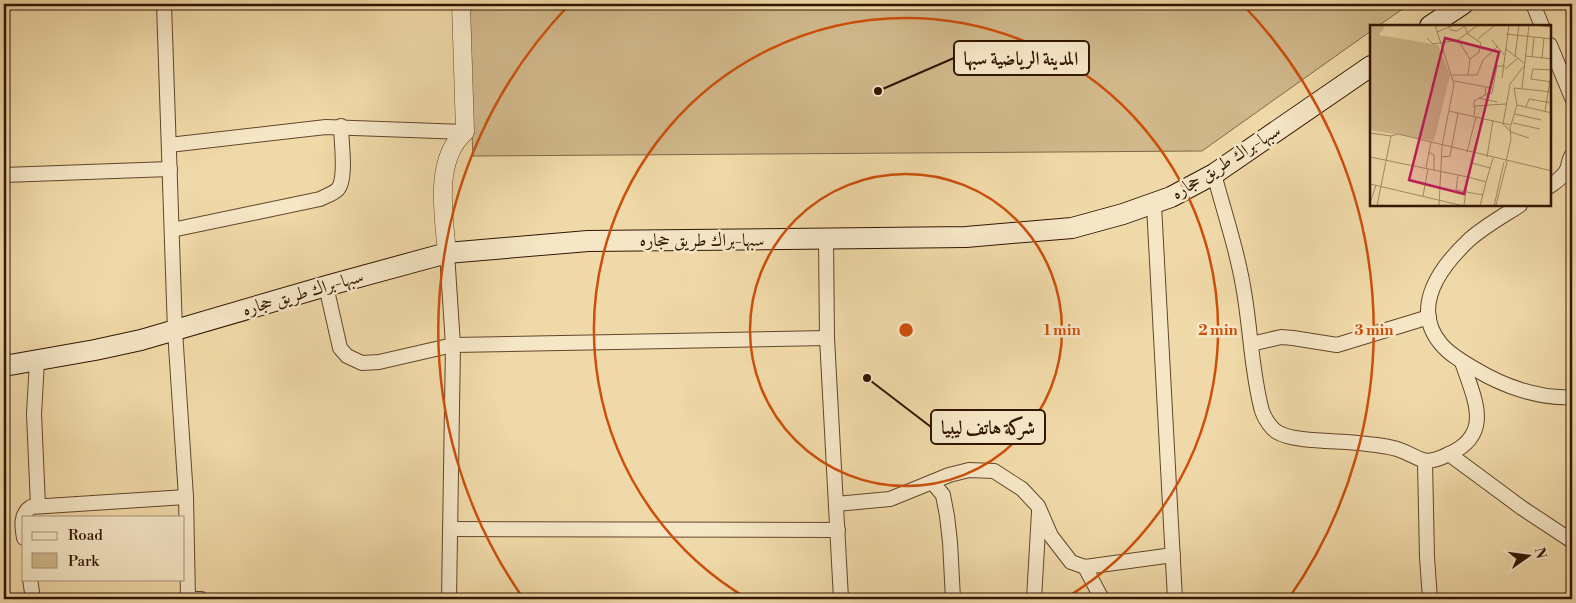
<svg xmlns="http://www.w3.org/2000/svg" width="1576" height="603" font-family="'Libre Bodoni',Amiri,serif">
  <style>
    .green { fill: #d0b88b; stroke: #816646 }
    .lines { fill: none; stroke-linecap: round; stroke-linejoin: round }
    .minor-casing { stroke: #62462a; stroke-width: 16 }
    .tertiary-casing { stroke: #62462a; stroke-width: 19 }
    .secondary-casing { stroke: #321500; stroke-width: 22 }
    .minor { stroke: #f5e6c6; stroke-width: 14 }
    .tertiary { stroke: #f5e6c6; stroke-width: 18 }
    .secondary { stroke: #f5e6c6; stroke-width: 20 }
    .ring { fill: none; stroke: #cd4f0a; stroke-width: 2.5 }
    .labels { text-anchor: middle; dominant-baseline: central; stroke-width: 5; stroke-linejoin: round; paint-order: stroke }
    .street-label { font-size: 18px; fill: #321500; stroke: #f5e6c6 }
    .inset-road { fill: none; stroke: #a48b65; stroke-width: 1 }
    .view { fill: #c2185b; fill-opacity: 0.15; stroke: #c2185b; stroke-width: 2.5 }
    .inset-edge { fill: none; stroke: #321500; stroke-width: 2.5 }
    .centre { fill: #cd4f0a; stroke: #f5e6c6; stroke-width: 2.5 }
    .ring-label { font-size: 15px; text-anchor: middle; font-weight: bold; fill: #cd4f0a; stroke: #f5e6c6; stroke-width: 5; stroke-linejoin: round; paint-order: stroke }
    .leader { fill: none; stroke: #321500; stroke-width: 2 }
    .callout-dot { fill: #321500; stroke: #f5e6c6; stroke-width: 2 }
    .callout { fill: #f5e6c6; stroke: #321500; stroke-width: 2 }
    .callout-label { font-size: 19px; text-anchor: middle; font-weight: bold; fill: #321500 }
  </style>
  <rect width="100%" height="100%" fill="#f0d9a8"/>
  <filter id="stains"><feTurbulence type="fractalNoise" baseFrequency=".004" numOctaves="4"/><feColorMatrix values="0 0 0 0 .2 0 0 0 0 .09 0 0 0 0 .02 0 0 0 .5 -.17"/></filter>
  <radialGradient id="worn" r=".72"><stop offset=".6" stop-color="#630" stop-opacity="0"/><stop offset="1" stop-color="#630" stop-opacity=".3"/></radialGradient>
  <polygon class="green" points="466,4 1410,4 1378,26 1371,26 1371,31 1202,151 473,156"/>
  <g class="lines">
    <g class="minor-casing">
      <g id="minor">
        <polyline points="164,4 175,331 186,497 188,599 201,599"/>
        <polyline points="1533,4 1542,26"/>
        <polyline points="1550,45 1572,98"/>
        <polyline points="169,145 326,127 465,132"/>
        <path d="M1214 174C1225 215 1239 256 1245 298 1251 336 1252 374 1262 411 1265 419 1270 427 1277 432 1295 443 1344 440 1367 444 1377 445 1387 446 1397 449 1422 457 1421 468 1449 454L1522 508 1572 541"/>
        <polyline points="4,175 170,169"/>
        <path d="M1550 186C1557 181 1566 175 1568 167 1569 162 1569 159 1572 155"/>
        <polyline points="1154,205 1175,599"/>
        <path d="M1520 205C1503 216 1485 226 1470 239 1441 266 1410 307 1441 344 1450 355 1463 362 1475 369 1503 386 1539 399 1572 397"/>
        <path d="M172 230 320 199C326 196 333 194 338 189 347 178 341 141 341 126"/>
        <polyline points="826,239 827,338 841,599"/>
        <polyline points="447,253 453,345 449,599"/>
        <polyline points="326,286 340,348 347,356 362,363 379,362 453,345 827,338"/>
        <polyline points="1251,344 1281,337 1293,338 1337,345 1429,317"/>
        <polyline points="37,361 34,414 38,506"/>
        <path d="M1449 454C1494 434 1474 398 1462 362"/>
        <polyline points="1425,462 1427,557 1430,599"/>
        <polyline points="932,482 949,475 969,470 994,471 1022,489 1038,506 1051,536 1071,562 1085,567 1173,555"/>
        <polyline points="836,504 890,499 932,482 943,495 947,516 950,542 953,599"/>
        <polyline points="450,529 838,530"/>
        <path d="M24 538C22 527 20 514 31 507L186 497"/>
        <polyline points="1085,567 1102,599"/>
        <polyline points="30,579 33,599"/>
        <polyline points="1034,599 1039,512"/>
      </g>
    </g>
    <g class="tertiary-casing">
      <path id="tertiary" d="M447 253C444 216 433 160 465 132L461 4"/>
    </g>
    <g class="secondary-casing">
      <g id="secondary">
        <polyline points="1430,26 1463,4"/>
        <polyline points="4,366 95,350 141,340 326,286 447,253 588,241 966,237 1072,228 1123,214 1171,197 1214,174 1371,66"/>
      </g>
    </g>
    <use href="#minor" class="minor"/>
    <use href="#tertiary" class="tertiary"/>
    <use href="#secondary" class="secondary"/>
  </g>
  <g class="ring">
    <circle cx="906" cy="330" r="156"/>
    <path d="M748 599A312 312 0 1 1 1064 599"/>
    <path d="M523 598A468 468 0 0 1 569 5M1243 5A468 468 0 0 1 1289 598"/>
  </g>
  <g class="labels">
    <g class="street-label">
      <text transform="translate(1226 162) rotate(-32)">سبها-براك طريق حجاره</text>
      <text x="702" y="240">سبها-براك طريق حجاره</text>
      <text transform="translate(303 293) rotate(-16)">سبها-براك طريق حجاره</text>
    </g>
  </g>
  <g transform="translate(1370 25)">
    <rect width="181" height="181" fill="#f0d9a8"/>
    <path d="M0 0H16L9 10 68 20 80 50 64 116 0 105Z" fill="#d0b88b"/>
    <path class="inset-road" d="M65 0 84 59 72 121 69 181M78 0 81 5 87 6 96 0M94 0 98 9 111 18 109 27 100 34M163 0 182 2M67 7 84 0M136 9 182 14M57 13 63 19 88 15 108 0M108 14 125 0M88 15 100 34 98 50M122 15 134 30M136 24 154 38M156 31 182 34M145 32 149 0M162 32 164 12M172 33 174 13M154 41 140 59 133 99 141 107 159 113M135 44 147 34M182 45 163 44 161 54 182 57M82 50H107L113 35 127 22M132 53 139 0M84 56 122 63M144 63 182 67M152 63 159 0M115 70 122 68 127 41H135M109 73 127 77M147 80 182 88M104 82V76L115 70 116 62M156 82 159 74 182 78M79 86 141 100 147 80 144 63M175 86 182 43M145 89 171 95M104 91 105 81 136 79M143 98 170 104M0 108 21 111 28 109 182 146M58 127 64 130V145M97 127 106 92M0 132 98 152 102 138 120 143M72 132 80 131 88 88M117 132 123 95M136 137 141 114 140 101M56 143 61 117M88 150 86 165 113 170M116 157 123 133M0 159 94 181M53 171 58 144M0 178 6 160M94 180 98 152 116 157 110 181M126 180 137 137M7 181 21 111M124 181 134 137"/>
    <path class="view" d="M75 13 129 27 94 169 39 155Z"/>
    <rect width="181" height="181" class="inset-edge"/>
  </g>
  <circle cx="906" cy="330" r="8" class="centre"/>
  <g class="ring-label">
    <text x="1062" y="335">1 min</text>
    <text x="1218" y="335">2 min</text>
    <text x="1374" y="335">3 min</text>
  </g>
  <path class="leader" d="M878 91L954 58M867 378L931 427"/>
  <g class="callout-dot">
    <circle cx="878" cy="91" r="5"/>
    <circle cx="867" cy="378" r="5"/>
  </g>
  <g class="callout">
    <rect x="954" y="41" width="135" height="34" rx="5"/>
    <rect x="931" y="410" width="114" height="34" rx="5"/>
  </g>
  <g class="callout-label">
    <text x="1021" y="65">المدينة الرياضية سبها</text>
    <text x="988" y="434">شركة هاتف ليبيا</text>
  </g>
  <rect width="1576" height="603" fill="none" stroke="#f0d9a8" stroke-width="20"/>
  <rect x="5" y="5" width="1566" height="593" fill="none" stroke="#321500" stroke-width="2.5"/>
  <rect x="10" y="10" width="1556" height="583" fill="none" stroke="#321500"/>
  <rect x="22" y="516" width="162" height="65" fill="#f5e6c6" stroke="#a79277"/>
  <rect x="32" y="532" width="25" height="8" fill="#f5e6c6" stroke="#a79277"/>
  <text x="68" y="540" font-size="15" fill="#321500">Road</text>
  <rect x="32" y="553" width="25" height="15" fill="#d0b88b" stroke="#a79277"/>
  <text x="68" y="566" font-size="15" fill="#321500">Park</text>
  <g transform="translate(1528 556) rotate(76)" stroke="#f5e6c6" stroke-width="4" paint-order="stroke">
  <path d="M0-4L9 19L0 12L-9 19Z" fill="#321500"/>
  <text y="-8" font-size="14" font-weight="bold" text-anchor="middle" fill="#321500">N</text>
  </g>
  <rect width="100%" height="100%" filter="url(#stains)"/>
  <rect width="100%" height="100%" fill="url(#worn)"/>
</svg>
